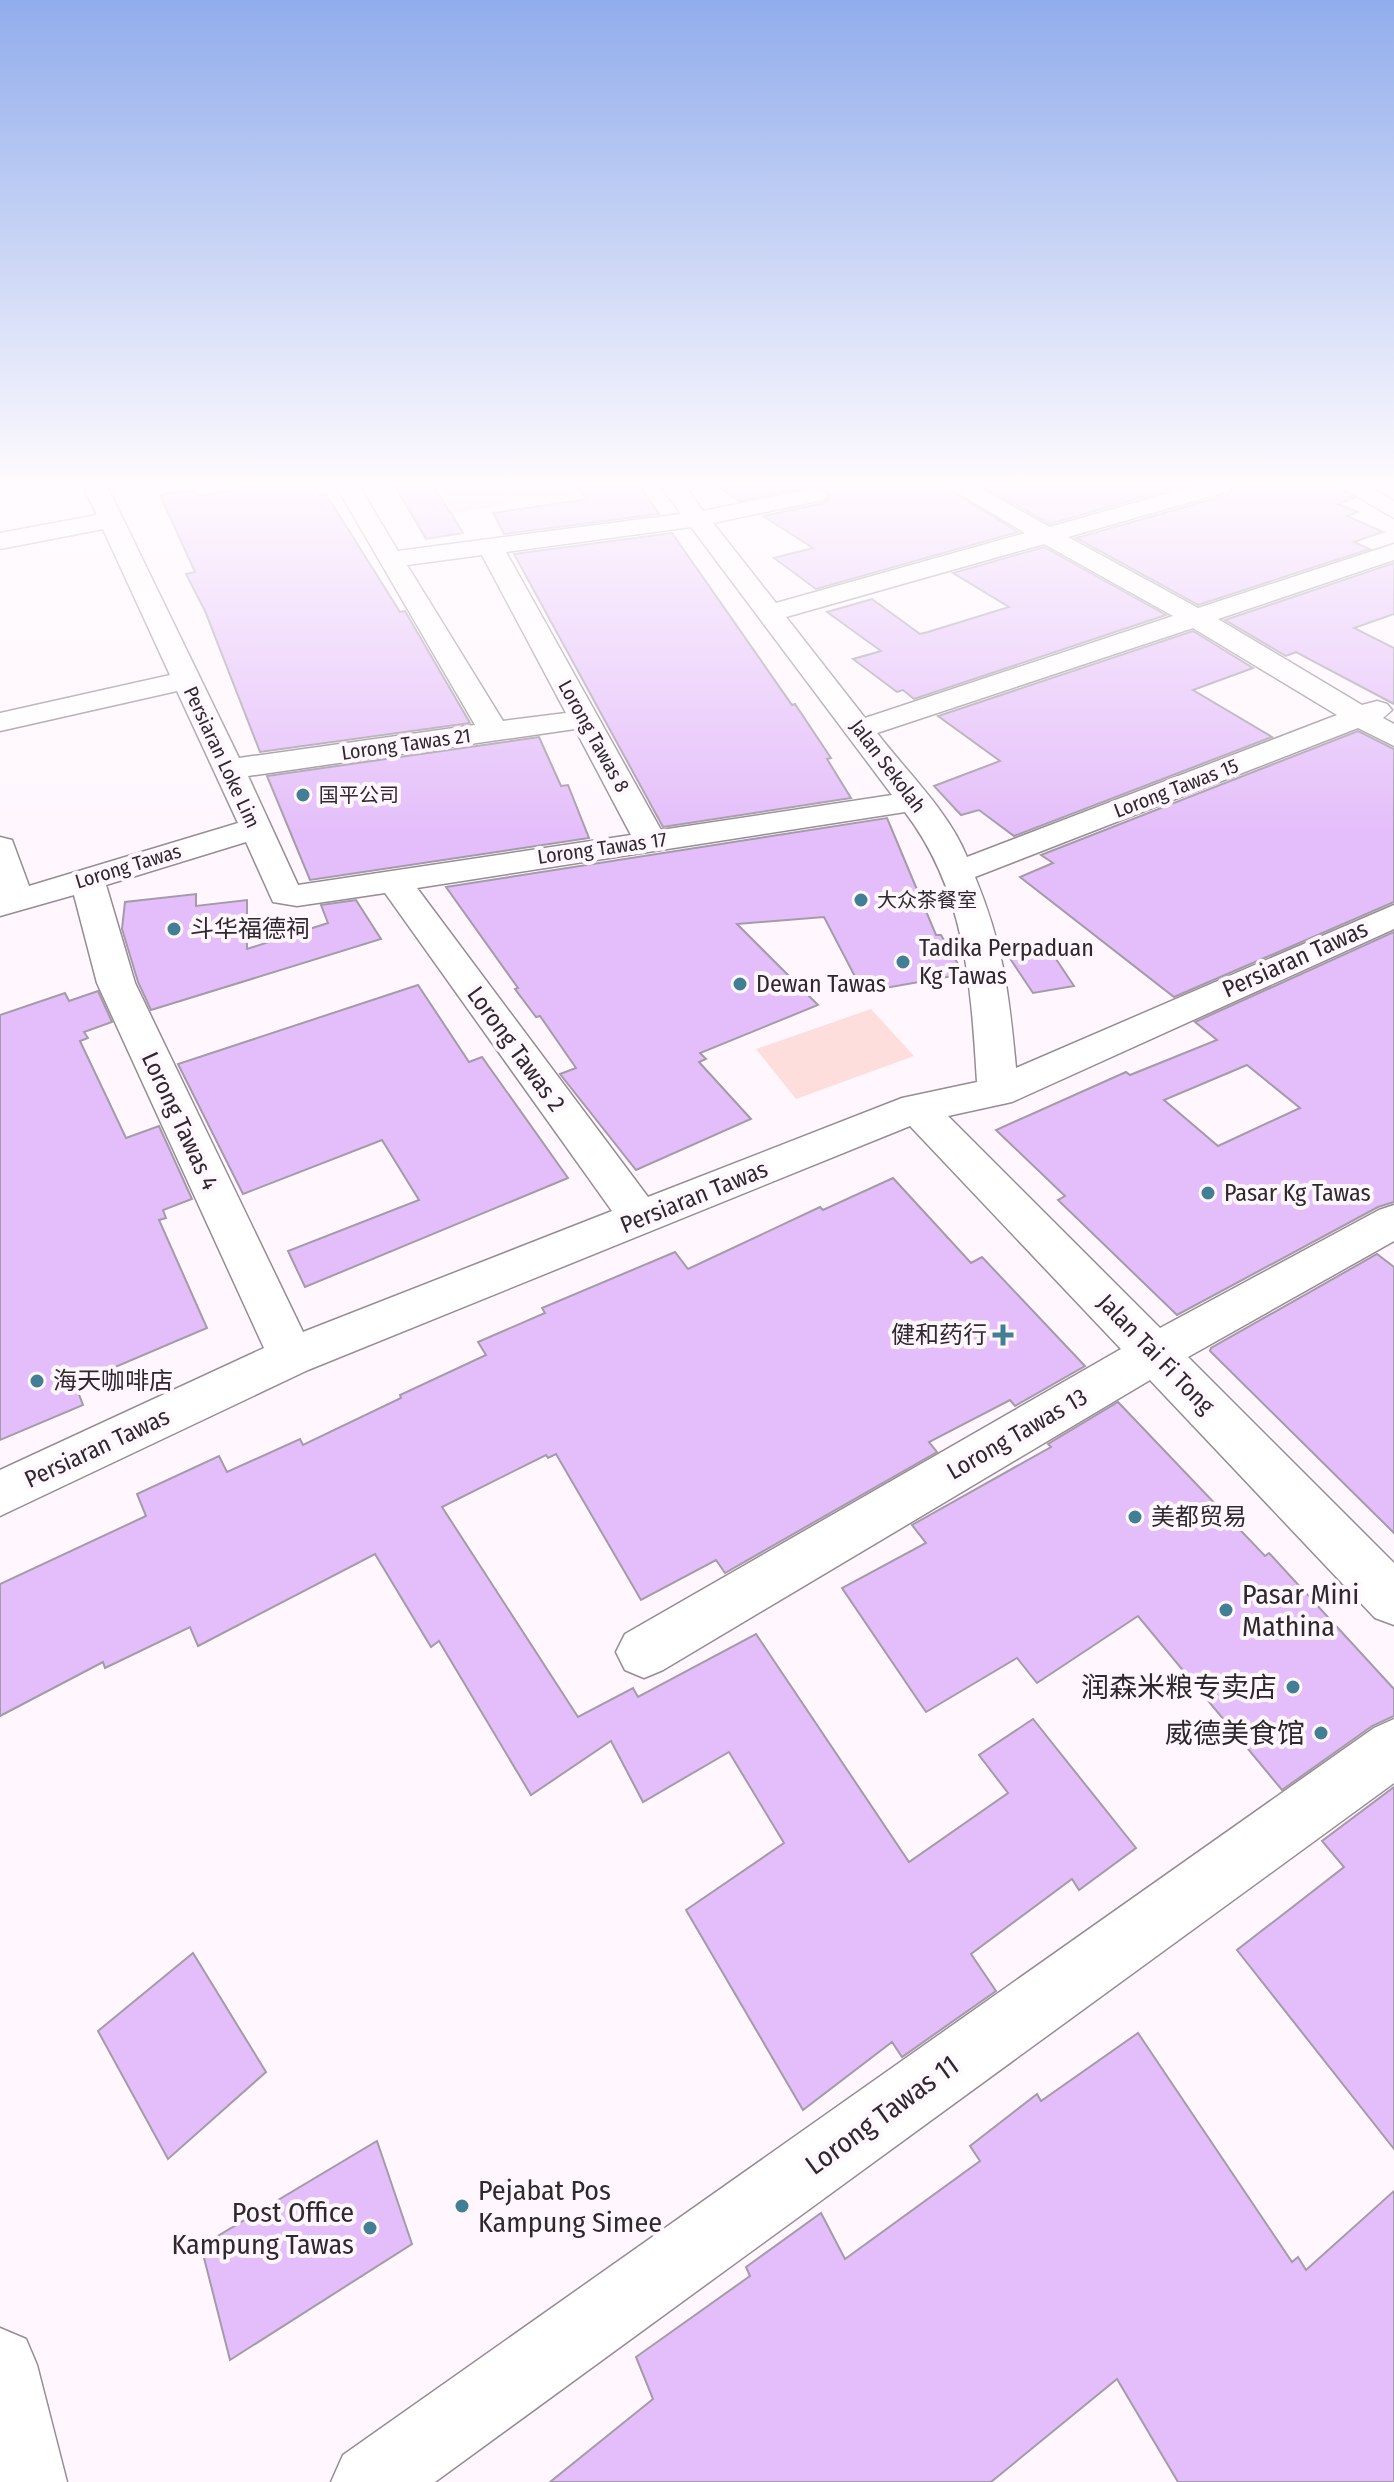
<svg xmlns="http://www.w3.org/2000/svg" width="1394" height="2482" font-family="'Fira Sans Condensed','Noto Sans SC',sans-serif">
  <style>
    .green { fill: #fedddd }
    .building { fill: #e4befa; stroke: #a39ca8; stroke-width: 2; fill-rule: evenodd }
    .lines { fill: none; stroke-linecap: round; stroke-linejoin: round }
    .street-casing { stroke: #978c94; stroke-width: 3 }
    .highway-casing { stroke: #978c94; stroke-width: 3 }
    .street { fill: #fff; fill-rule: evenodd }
    .highway { fill: #fff; fill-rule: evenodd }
    .poi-dot { fill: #427f95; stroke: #fff7fd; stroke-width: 3 }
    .labels { text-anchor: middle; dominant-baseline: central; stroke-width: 8; stroke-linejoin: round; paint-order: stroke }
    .far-street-label { font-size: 20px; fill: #2d292c; stroke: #fff7fd }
    .far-poi-label { font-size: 20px; fill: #2d292c; stroke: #fff7fd; text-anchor: start }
    .poi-label { font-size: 24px; fill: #2d292c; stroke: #fff7fd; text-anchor: start }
    .street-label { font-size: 24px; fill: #2d292c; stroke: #fff7fd }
    .near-poi-label { font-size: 28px; fill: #2d292c; stroke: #fff7fd; text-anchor: end }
    .near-street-label { font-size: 28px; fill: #2d292c; stroke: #fff7fd }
  </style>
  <rect width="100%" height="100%" fill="#fff7fd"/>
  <g class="green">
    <polygon points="441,486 570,486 578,498 537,504 534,500 452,514"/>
    <polygon points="871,1009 914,1056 796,1099 756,1049"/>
  </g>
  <g class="building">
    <polygon points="257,486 316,486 320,495 326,494 400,612 405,611 470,723 260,752 205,611 186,574 195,572 160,495 194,489 197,496"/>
    <polygon points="395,486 434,486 463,533 426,539"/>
    <polygon points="577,486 640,486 659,514 504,534 493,513 587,499"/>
    <polygon points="717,486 808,486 739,501"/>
    <polygon points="821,486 944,486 1018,532 816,589 774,558 813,548 763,516 824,503 830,495"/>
    <polygon points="983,486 1180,486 1050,524"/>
    <polygon points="1235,486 1336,486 1354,498 1338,504 1358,512 1347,516 1383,532 1354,542 1370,549 1198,605 1076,538 1230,494"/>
    <polygon points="672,533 792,705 795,704 831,758 827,759 851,798 663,827 514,554"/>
    <polygon points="1044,547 1166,615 914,699 903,690 897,692 853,659 881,651 827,612 872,599 920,634 928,632 1009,607 953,573"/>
    <polygon points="1394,563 1394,614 1354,628 1394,648 1394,704 1296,652 1286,656 1225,620"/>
    <polygon points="1193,631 1253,668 1193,690 1272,737 1014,836 979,810 961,815 934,786 1000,761 938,716"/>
    <polygon points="1358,731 1394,749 1394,902 1174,997 1020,877 1053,863 1041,855"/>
    <polygon points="539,737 561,786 568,785 589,838 310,880 267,776"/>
    <polygon points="887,818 936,935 941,935 964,974 863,992 824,917 737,924 818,1005 700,1053 706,1059 699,1062 751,1119 636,1170 560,1074 576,1068 540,1016 536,1017 515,989 518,988 446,887"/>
    <polygon points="196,894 196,906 247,900 247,949 328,923 321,905 356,900 381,939 151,1010 138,982 122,929 125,902"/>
    <path d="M1394 932V1202L1378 1207 1177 1315 1058 1200 1065 1196 996 1130 1126 1072 1130 1075 1217 1040 1195 1022ZM1247 1065 1300 1108 1218 1146 1164 1100Z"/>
    <polygon points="1048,947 1074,986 1033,993 1007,954"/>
    <polygon points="418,985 469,1062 482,1057 568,1178 305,1287 288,1251 419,1200 382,1140 243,1194 178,1064"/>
    <polygon points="98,991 112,1022 84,1032 88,1038 80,1041 126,1138 159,1126 192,1199 163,1210 166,1218 159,1220 207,1328 75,1384 83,1405 0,1440 0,1015 65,993 69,1001"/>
    <polygon points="893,1178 971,1263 982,1257 1085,1366 1015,1406 1010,1400 929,1442 937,1452 725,1573 716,1560 641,1600 556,1454 548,1458 546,1455 442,1507 578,1717 633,1688 638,1697 756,1634 909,1862 1008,1793 979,1755 1033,1719 1136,1848 1079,1890 1072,1879 971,1954 996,1991 902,2057 892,2042 803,2110 686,1910 784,1843 729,1752 643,1802 611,1741 531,1795 439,1641 431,1647 375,1554 198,1646 190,1627 105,1668 103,1662 0,1716 0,1584 146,1516 137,1494 219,1456 227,1472 300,1439 303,1445 401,1398 400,1395 486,1355 478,1342 545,1313 542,1308 675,1252 688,1269 820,1207 823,1210"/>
    <polygon points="1377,1254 1394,1267 1394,1533 1210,1351 1211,1348"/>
    <polygon points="1118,1402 1265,1556 1269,1553 1394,1689 1394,1716 1372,1726 1282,1790 1138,1616 1037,1683 1017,1658 926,1712 842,1588 926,1543 912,1525 1051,1447 1048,1444"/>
    <polygon points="1394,1787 1394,2149 1237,1950 1344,1867 1322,1841"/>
    <polygon points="193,1953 266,2072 168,2159 98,2031"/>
    <polygon points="1138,2033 1292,2262 1298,2257 1306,2270 1394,2191 1394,2482 1178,2482 1117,2379 991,2482 550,2482 653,2399 636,2357 750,2276 746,2267 821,2213 845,2259 980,2161 970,2146 1037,2094 1041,2101"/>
    <polygon points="377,2141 412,2244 230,2360 201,2246"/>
  </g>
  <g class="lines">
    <g class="street-casing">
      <g id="street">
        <path d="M83 486H107L239 758 475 725 336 486H359L398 551 681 514 661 486H685L703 511 815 488 823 490 827 495 823 500 713 523 776 603 1025 533 947 486H976L1050 527 1193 486H1232L1229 491 1068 537 1198 608 1394 544V560L1218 619 1362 705 1377 701 1387 704 1392 710 1383 718 1394 724V746L1358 728 975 877C1004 947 1009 995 1016 1068L1394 905V929L1012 1102 948 1116 1160 1328 1379 1210 1394 1205V1241L1188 1357 1394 1563V1625L1375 1618 1150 1380 663 1670 644 1678 625 1670 616 1652 625 1634 1121 1349 910 1126 308 1370 0 1516V1470L264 1348 97 983 74 895 0 916V837L12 840 29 886 238 823 177 691 0 731V713L170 675 103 529 0 549V533L97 515ZM691 527 892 795 661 830 506 552ZM1044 544 1173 616 865 718 786 617ZM482 555 566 713 503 721 407 565ZM1193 628 1337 715 967 857C949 812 907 772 877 733ZM575 729 631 835 298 885 248 776ZM905 812C966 892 971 986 977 1082L902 1098 648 1197 417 888ZM246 842 273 902 297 906 385 893 612 1211 303 1332 135 983 106 885Z"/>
        <polygon points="1339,486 1368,486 1394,501 1394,518"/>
        <polygon points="1394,1719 1394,1783 435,2482 331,2482 343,2455 1374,1728"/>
      </g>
    </g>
    <g class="highway-casing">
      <polygon id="highway" points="0,2328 26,2339 37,2365 67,2482 0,2482"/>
    </g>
    <use href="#street" class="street"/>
    <use href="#highway" class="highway"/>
  </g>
  <linearGradient id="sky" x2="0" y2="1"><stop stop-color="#91adec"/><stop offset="0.58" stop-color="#fffbfe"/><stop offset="1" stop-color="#fffbfe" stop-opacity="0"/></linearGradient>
  <rect width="1394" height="834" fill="url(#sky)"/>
  <g class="poi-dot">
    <circle cx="303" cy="795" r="8"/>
    <circle cx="861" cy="900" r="8"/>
    <circle cx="174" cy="929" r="8"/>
    <circle cx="903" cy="962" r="8"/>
    <circle cx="740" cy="984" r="8"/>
    <circle cx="1208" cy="1193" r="8"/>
    <path d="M999 1323h8v8h8v8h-8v8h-8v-8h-8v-8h8z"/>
    <circle cx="37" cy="1381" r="8"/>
    <circle cx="1135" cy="1517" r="8"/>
    <circle cx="1226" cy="1610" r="8"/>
    <circle cx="1293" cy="1687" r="8"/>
    <circle cx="1321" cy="1733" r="8"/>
    <circle cx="462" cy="2206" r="8"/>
    <circle cx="370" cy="2228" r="8"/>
  </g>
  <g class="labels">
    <g class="far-street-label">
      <text transform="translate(594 736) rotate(61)">Lorong Tawas 8</text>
      <text transform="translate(406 744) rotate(-8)">Lorong Tawas 21</text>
      <text transform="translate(222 757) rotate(65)">Persiaran Loke Lim</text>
      <text transform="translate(888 766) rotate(53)">Jalan Sekolah</text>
      <text transform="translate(1176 788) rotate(-21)">Lorong Tawas 15</text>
      <text transform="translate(602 848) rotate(-8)">Lorong Tawas 17</text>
      <text transform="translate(128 866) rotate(-17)">Lorong Tawas</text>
    </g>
    <g class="far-poi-label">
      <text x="319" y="795">国平公司</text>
      <text x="877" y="900">大众茶餐室</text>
    </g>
    <g class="poi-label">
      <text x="190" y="929">斗华福德祠</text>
      <text x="919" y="948">Tadika Perpaduan<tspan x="919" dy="28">Kg Tawas</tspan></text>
      <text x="756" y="984">Dewan Tawas</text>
      <text x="1224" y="1193">Pasar Kg Tawas</text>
      <text x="987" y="1335" text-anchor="end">健和药行</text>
      <text x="53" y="1381">海天咖啡店</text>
      <text x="1151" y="1517">美都贸易</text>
    </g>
    <g class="street-label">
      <text transform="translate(1295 959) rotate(-24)">Persiaran Tawas</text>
      <text transform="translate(516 1049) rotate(54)">Lorong Tawas 2</text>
      <text transform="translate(180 1121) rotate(65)">Lorong Tawas 4</text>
      <text transform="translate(694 1197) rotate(-22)">Persiaran Tawas</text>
      <text transform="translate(1156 1354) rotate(46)">Jalan Tai Fi Tong</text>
      <text transform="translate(1017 1434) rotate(-30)">Lorong Tawas 13</text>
      <text transform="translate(97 1448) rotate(-25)">Persiaran Tawas</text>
    </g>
    <g class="near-poi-label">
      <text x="1242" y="1594" text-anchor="start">Pasar Mini<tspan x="1242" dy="32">Mathina</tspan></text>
      <text x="1277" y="1687">润森米粮专卖店</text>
      <text x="1305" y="1733">威德美食馆</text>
      <text x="478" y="2190" text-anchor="start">Pejabat Pos<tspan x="478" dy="32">Kampung Simee</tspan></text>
      <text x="354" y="2212">Post Office<tspan x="354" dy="32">Kampung Tawas</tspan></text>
    </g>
    <g class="near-street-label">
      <text transform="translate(882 2115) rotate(-36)">Lorong Tawas 11</text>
    </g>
  </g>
</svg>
